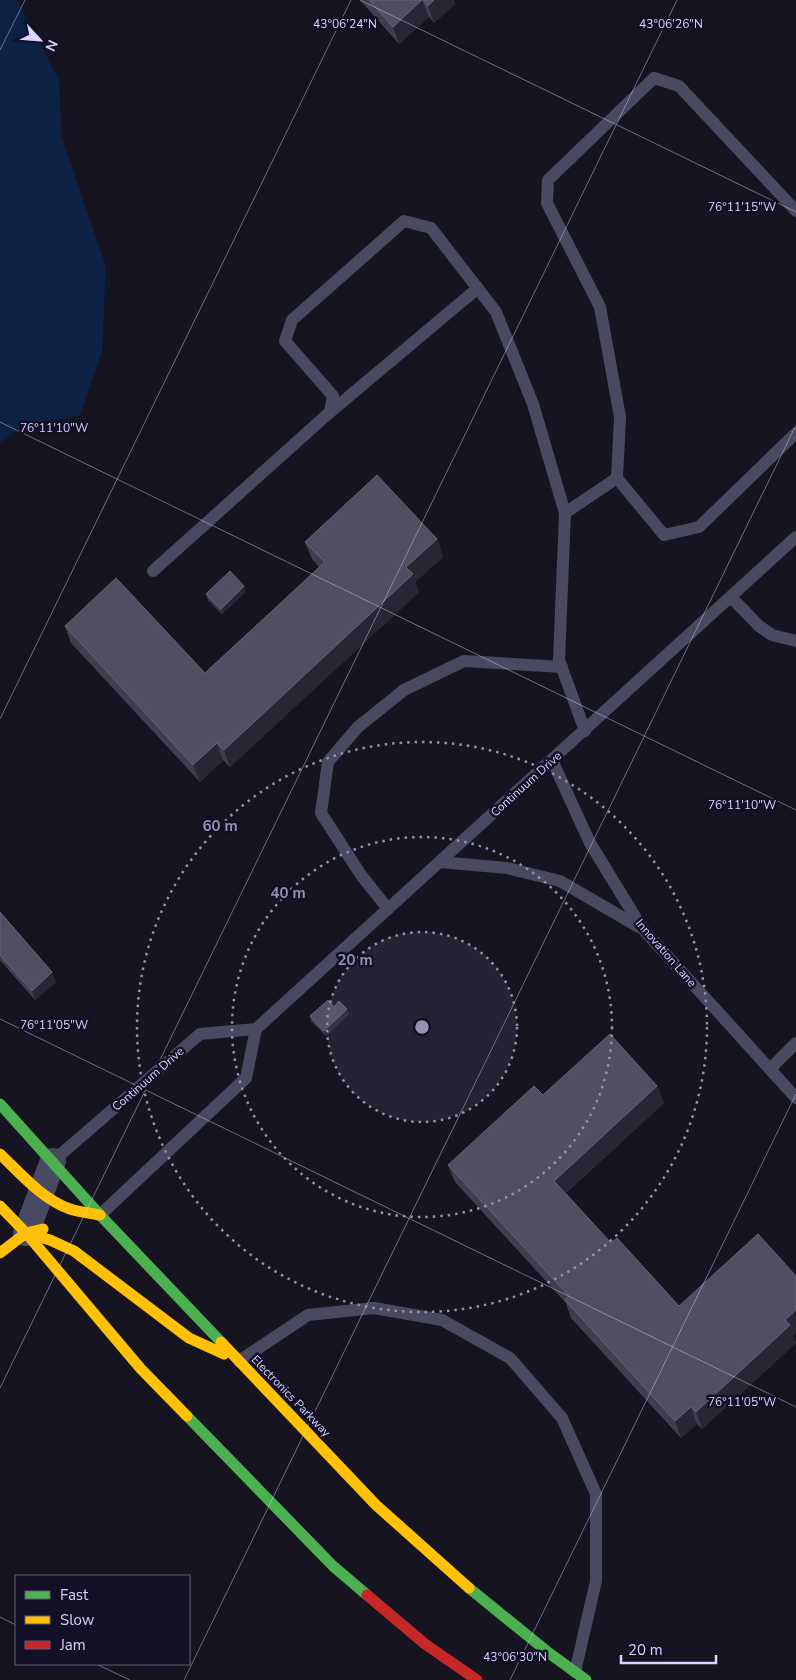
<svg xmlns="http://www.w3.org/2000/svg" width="796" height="1680" font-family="'Nunito Sans',sans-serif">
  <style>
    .water { fill: #0d2144 }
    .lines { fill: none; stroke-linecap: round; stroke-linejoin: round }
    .lane { stroke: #4a4962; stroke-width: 12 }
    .street { stroke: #4a4962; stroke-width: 26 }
    .fast { stroke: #4caf50; stroke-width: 11 }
    .slow { stroke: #ffc107; stroke-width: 11 }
    .jam { stroke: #c62828; stroke-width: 11 }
    .wall { fill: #403d50 }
    .shaded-wall { fill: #282635 }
    .building { fill: #504e63; stroke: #66637b }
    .ticks { fill: none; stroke: #d9d4ff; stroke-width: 1; stroke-opacity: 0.45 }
    .ring { fill: none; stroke: #9591b1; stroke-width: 2.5; stroke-dasharray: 2.5 5 }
    .labels { text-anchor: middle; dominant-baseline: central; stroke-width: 5; stroke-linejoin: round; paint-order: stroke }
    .street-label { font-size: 12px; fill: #d9d4ff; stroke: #130f26 }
    .ticks-label { font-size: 12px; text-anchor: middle; fill: #d9d4ff; stroke: #130f26; stroke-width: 5; stroke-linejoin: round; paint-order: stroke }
    .centre { fill: #9591b1; stroke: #130f26; stroke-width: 2.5 }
    .ring-label { font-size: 15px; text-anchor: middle; font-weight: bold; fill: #9591b1; stroke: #130f26; stroke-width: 5; stroke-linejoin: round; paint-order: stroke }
  </style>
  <rect width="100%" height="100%" fill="#161421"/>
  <polygon class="water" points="0,0 16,0 18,2 59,80 62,138 106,267 102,352 80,415 20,427 0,443"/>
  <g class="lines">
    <g class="lane">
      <polyline points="796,211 679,86 654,78 548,180 547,203 600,307 620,417 617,478 664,535 699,527 796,433"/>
      <polyline points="328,414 478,288"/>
      <polyline points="565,513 617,478"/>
      <polyline points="153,571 330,412 333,396 285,341 292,320 404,221 431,228 496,312 533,404 565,513 559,660 585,731"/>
      <polyline points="731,597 759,626 772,635 796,641"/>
      <polyline points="552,760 590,843 642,928 796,1098"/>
      <polyline points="440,862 507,868 560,881 639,927"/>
      <polyline points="388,909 361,875 321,813 328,762 358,727 404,690 464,661 562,667"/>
      <polyline points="770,1069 796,1043"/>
      <polyline points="53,1161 200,1034 256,1029"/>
      <polyline points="100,1215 246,1078 256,1029 796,537"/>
      <polyline points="239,1361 308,1315 374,1308 442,1320 510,1358 562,1418 596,1494 596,1581 575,1672"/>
    </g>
    <polyline class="street" points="26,1233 53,1161"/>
    <g class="fast">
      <polyline points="0,1104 100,1215 221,1342"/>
      <polyline points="187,1416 333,1566 367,1595"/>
      <polyline points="469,1588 549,1653 586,1680"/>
    </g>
    <g class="slow">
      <path d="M0 1154C21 1174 42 1199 70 1209 79 1212 90 1213 100 1215"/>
      <polyline points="0,1206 26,1233 141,1369 187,1416"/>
      <polyline points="26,1233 50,1240 74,1251 189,1338 224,1354"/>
      <polyline points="0,1253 26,1233 43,1229"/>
      <polyline points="221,1342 376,1505 469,1588"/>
    </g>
    <polyline class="jam" points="367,1595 425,1644 477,1680"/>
  </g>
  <g class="wall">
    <polygon points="360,0 454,0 455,4 434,23 429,17 399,44"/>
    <polygon points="437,539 443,557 415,582 419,592 230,767 223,760 200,782 71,643 65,626 205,673 319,567 312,559 305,542"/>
    <polygon points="244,586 246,591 222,614 208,600 206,594"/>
    <polygon points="0,912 56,982 35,1000 0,960"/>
    <polygon points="334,1007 349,1014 326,1036 311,1021 310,1016"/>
    <polygon points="657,1086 664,1103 566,1193 611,1243 679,1306 796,1276 796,1333 793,1336 796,1343 702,1429 697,1424 681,1438 571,1318 566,1303 455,1182 448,1165 543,1095"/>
  </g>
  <g class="shaded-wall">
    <polygon points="422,0 429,17 399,44 393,27"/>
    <polygon points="434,0 454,0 455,4 434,23 428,6"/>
    <polygon points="437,539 443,557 415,582 419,592 230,767 224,750 406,567"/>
    <polygon points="244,586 246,591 222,614 221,609"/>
    <polygon points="217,743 223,760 200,782 193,765"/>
    <polygon points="52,972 56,982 35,1000 32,991"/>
    <polygon points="347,1009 349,1014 326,1036 324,1031"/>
    <polygon points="657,1086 664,1103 560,1198 554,1181"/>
    <polygon points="796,1310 796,1333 793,1336 796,1343 702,1429 696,1412 785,1320"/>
    <polygon points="691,1407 697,1424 681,1438 675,1421"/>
  </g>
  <g class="building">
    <polygon points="369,0 422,0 393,27"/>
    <polygon points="423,0 434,0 428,6"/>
    <polygon points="377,475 437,539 406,567 413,574 224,750 217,743 193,765 65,626 116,578 205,673 325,562 305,542"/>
    <polygon points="230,571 244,586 221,609 206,594"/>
    <polygon points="0,912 52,972 32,991 0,955"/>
    <polygon points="328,1000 334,1007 339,1001 347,1009 324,1031 310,1016"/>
    <polygon points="610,1034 657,1086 554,1181 611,1243 617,1238 679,1306 758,1234 796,1276 796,1310 785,1320 790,1325 696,1412 691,1407 675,1421 565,1300 569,1296 448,1165 534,1086 543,1095"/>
  </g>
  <path class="ticks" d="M360 0 796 212M0 50 25 0M0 422 796 810M0 719 351 0M0 1019 796 1407M0 1388 677 0M0 1617 16 1625M96 1664 130 1680M184 1680 796 425M510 1680 796 1094"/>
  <circle cx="422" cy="1027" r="95" fill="#9591b1" fill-opacity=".12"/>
  <g class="ring">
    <circle cx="422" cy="1027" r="95"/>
    <circle cx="422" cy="1027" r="190"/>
    <circle cx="422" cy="1027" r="285"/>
  </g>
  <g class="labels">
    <g class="street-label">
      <text transform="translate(526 784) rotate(-42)">Continuum Drive</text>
      <text transform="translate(666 953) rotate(49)">Innovation Lane</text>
      <text transform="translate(148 1079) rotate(-41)">Continuum Drive</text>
      <text transform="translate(291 1396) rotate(46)">Electronics Parkway</text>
    </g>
  </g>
  <g class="ticks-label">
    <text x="671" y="28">43°06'26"N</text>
    <text x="345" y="28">43°06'24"N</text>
    <text x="742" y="211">76°11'15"W</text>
    <text x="54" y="432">76°11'10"W</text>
    <text x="742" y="809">76°11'10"W</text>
    <text x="54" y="1029">76°11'05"W</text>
    <text x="742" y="1406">76°11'05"W</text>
    <text x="515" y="1661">43°06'30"N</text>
  </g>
  <circle cx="422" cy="1027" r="8" class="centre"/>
  <g class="ring-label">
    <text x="220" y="831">60 m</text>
    <text x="288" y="898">40 m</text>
    <text x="355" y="965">20 m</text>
  </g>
  <rect x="15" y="1575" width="175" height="90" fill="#130f26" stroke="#625e7d"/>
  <rect x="25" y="1591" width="25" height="8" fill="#4caf50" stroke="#625e7d"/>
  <text x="60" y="1600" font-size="15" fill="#d9d4ff">Fast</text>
  <rect x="25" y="1616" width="25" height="8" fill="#ffc107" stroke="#625e7d"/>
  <text x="60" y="1625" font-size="15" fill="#d9d4ff">Slow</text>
  <rect x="25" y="1641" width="25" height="8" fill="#c62828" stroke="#625e7d"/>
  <text x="60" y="1650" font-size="15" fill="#d9d4ff">Jam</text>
  <g transform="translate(40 40) rotate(116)" stroke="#130f26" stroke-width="4" paint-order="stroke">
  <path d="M0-4L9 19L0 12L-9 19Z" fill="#d9d4ff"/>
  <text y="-8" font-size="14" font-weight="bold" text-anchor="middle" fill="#d9d4ff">N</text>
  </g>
  <path d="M621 1655v8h95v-8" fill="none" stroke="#d9d4ff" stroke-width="2.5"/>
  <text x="628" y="1655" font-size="15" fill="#d9d4ff" stroke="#130f26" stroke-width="4" paint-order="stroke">20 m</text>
</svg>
